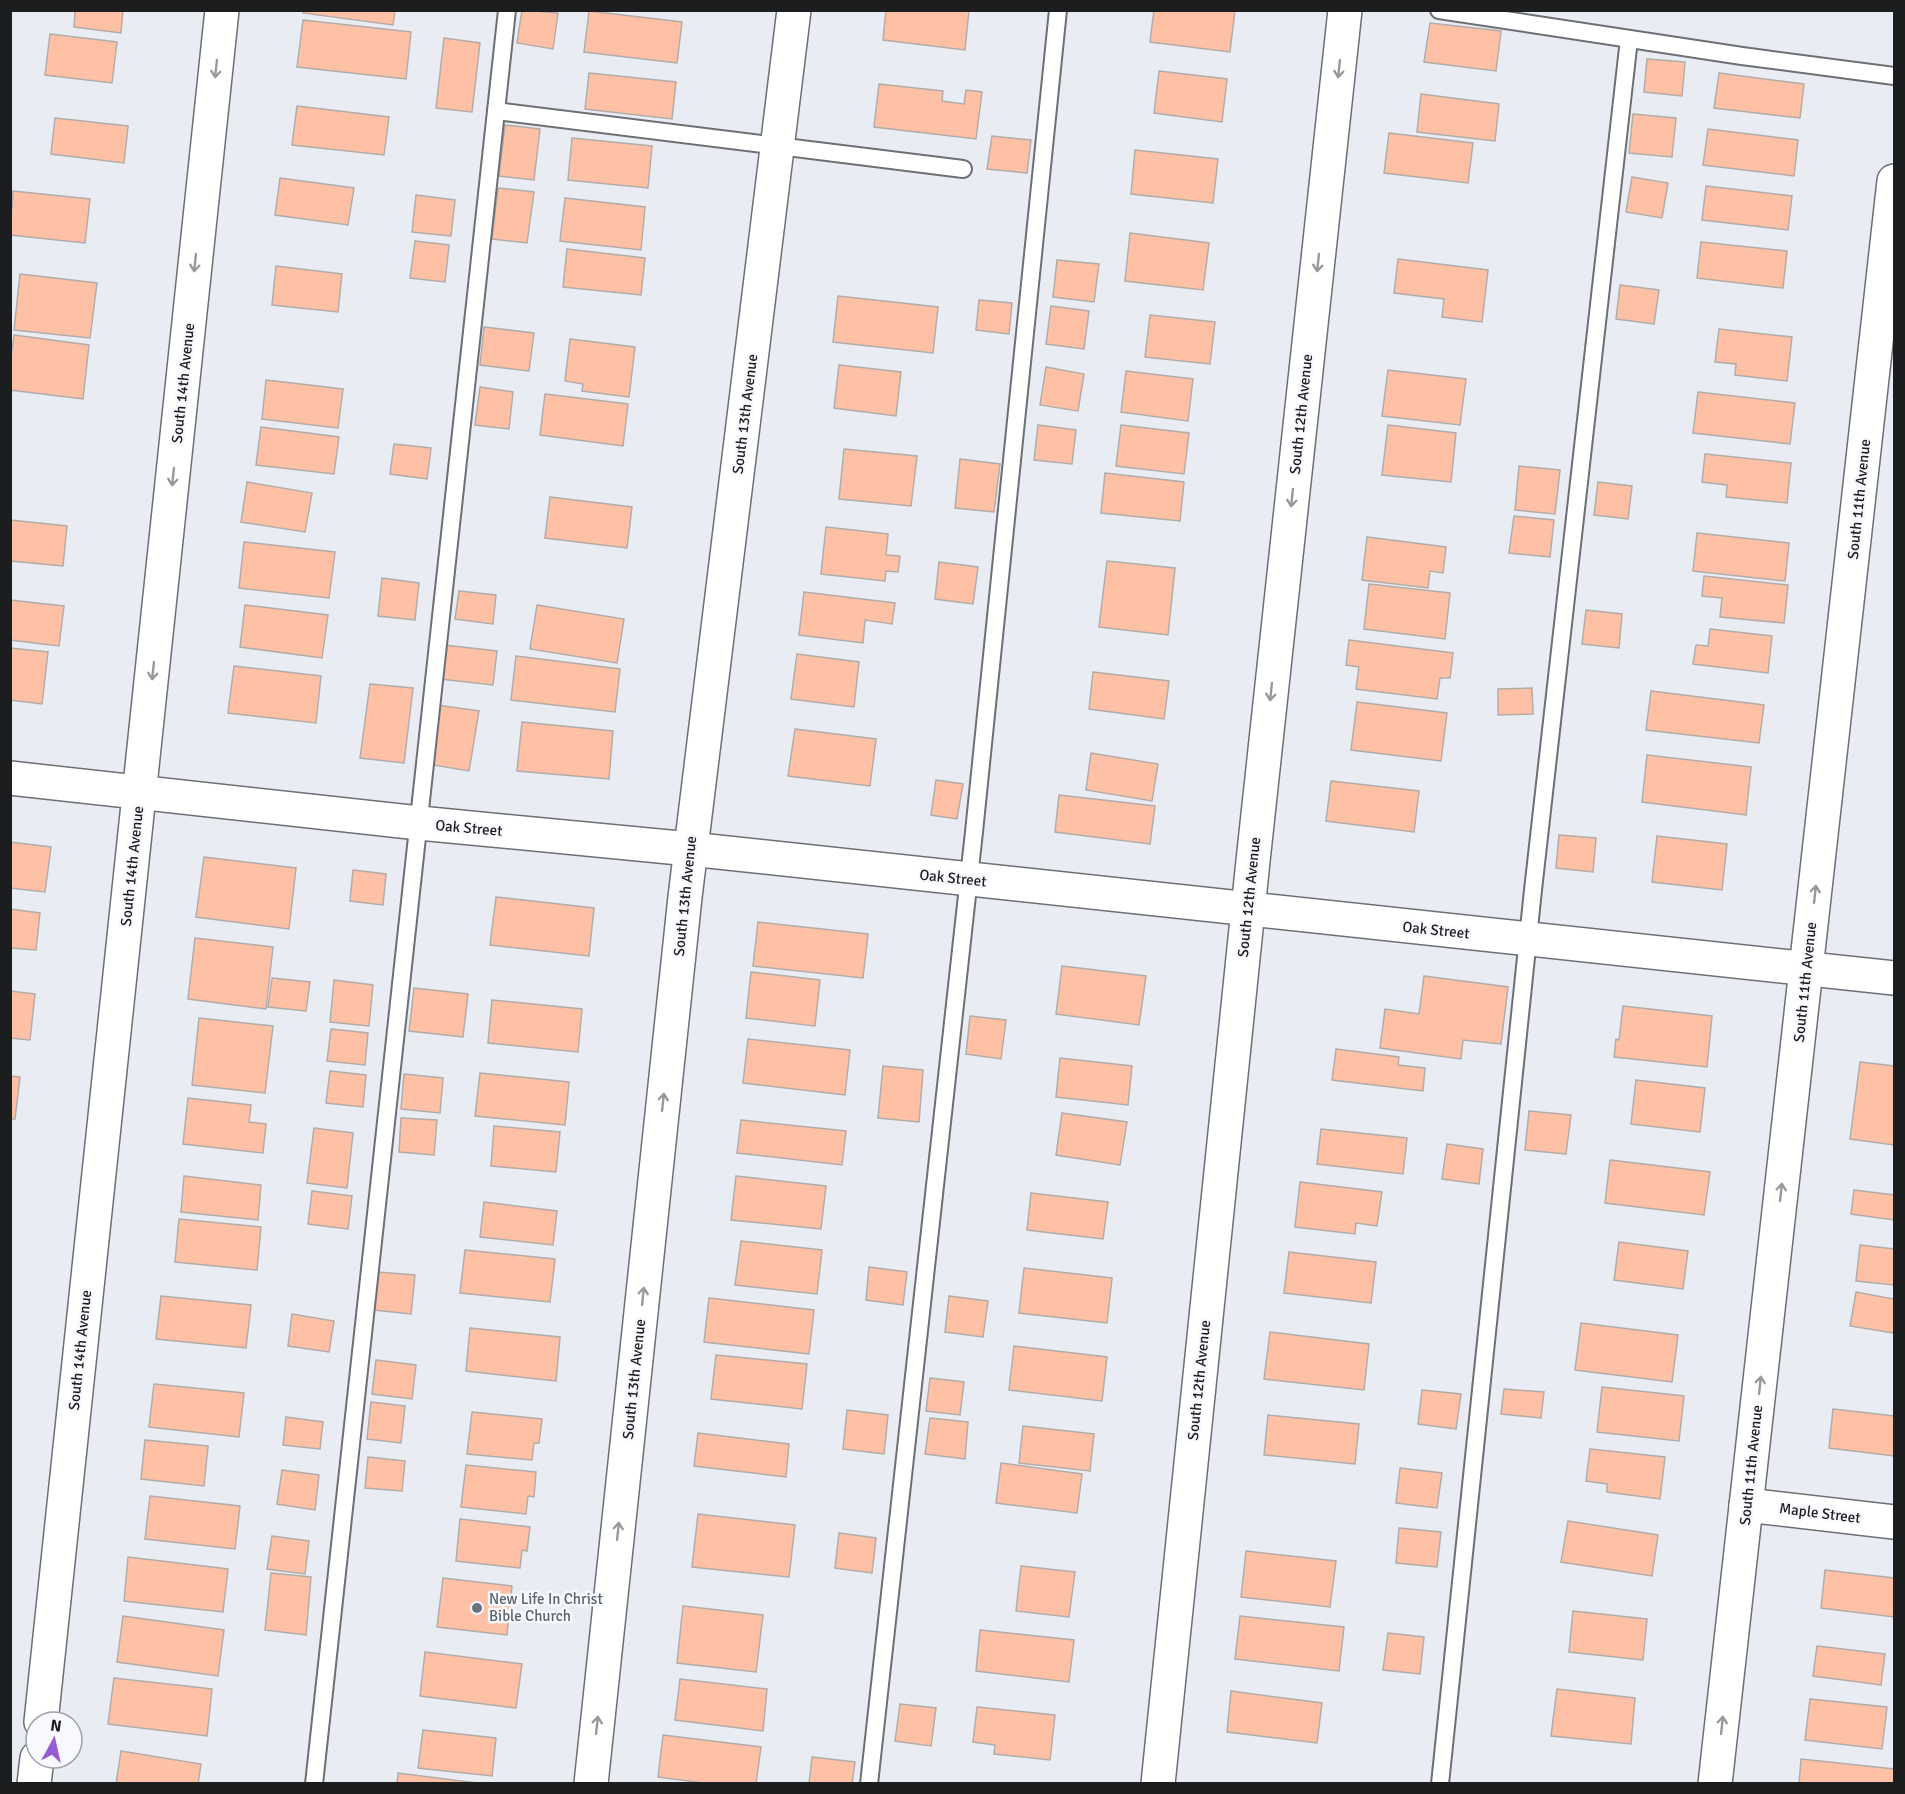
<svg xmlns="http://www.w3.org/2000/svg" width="1905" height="1794" font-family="Signika,sans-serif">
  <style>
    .building { fill: #fec1a5; stroke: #b3aca9; stroke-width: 1.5 }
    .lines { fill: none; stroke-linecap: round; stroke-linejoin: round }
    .lane-casing { stroke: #6d6f75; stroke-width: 20 }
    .street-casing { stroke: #6d6f75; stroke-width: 36 }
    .lane { stroke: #fff; stroke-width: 16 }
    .street { stroke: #fff; stroke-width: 33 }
    .oneway { stroke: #99999a }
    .worship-dot { fill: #6b7280; stroke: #f7f9fe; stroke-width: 2 }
    .labels { text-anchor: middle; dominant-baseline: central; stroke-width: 5; stroke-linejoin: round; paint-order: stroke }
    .street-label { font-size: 15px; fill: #1c1d1f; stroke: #f7f9fe }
    .worship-label { font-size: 15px; fill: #5b616d; stroke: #f7f9fe; text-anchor: start }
  </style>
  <rect width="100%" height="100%" fill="#e9ecf2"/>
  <g class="building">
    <polygon points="75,10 123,10 121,33 74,27"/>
    <polygon points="304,10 395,10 393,25 303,13"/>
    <polygon points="522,10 558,13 553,49 517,43"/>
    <polygon points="886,10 969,10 965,50 883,40"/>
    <polygon points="1154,10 1235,10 1230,52 1150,42"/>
    <polygon points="589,11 682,22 677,63 584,52"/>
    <polygon points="303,20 411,32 406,79 297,67"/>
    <polygon points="1430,23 1501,31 1496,71 1424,62"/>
    <polygon points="50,34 117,42 112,83 45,75"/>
    <polygon points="444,38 480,43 472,112 436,108"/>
    <polygon points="1647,59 1685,62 1682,96 1644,92"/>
    <polygon points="1159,71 1227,79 1222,122 1154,113"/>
    <polygon points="589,73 676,82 672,119 585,109"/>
    <polygon points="1719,73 1804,84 1800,118 1714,108"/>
    <polygon points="879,84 943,91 942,101 964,104 966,90 982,92 976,139 874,127"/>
    <polygon points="1421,94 1499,104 1495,141 1417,132"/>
    <polygon points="297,106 389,117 384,155 292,145"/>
    <polygon points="1633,114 1676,118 1672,157 1629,153"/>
    <polygon points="55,118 128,126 124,163 51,154"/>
    <polygon points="505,125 540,129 534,180 499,176"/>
    <polygon points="1708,129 1798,140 1794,176 1703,165"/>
    <polygon points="1389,133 1473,143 1468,183 1384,173"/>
    <polygon points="992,136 1031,140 1027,173 987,169"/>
    <polygon points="572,138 652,146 648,188 568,180"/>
    <polygon points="1135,150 1218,159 1213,203 1131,194"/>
    <polygon points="1632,177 1668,183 1662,218 1626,212"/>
    <polygon points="280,178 354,188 348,225 275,215"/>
    <polygon points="1706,186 1792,196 1788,230 1702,220"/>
    <polygon points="498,188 534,192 527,243 492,239"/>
    <polygon points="13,191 90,199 85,243 10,235"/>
    <polygon points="416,195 455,200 451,236 412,232"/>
    <polygon points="565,198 645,207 641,250 560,241"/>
    <polygon points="1130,233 1209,243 1203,290 1125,281"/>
    <polygon points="415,241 449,245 445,282 410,278"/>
    <polygon points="1701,242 1787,251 1783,288 1697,278"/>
    <polygon points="567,249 645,258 641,295 563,287"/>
    <polygon points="1398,259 1488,270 1482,322 1442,317 1444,299 1394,293"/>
    <polygon points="1057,260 1099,264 1094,302 1053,297"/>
    <polygon points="276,266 342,274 338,312 272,305"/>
    <polygon points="20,274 97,283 90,338 14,330"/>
    <polygon points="1620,285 1659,290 1654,324 1616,319"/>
    <polygon points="838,296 938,307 933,353 833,342"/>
    <polygon points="979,300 1012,303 1009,334 976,330"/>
    <polygon points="1051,306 1089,311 1084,349 1046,344"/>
    <polygon points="1150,315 1215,322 1210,364 1145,357"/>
    <polygon points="484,327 534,333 529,371 480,365"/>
    <polygon points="1719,329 1792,337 1787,381 1735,375 1736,364 1715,362"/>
    <polygon points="14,335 89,345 83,399 10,390 10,365"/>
    <polygon points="570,339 635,347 629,397 582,391 583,384 565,381"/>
    <polygon points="839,365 901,372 896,416 834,408"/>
    <polygon points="1046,367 1084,374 1078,411 1040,405"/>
    <polygon points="1388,370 1466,379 1460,425 1382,416"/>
    <polygon points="1126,371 1193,379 1188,421 1121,412"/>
    <polygon points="266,380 343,389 338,428 262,419"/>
    <polygon points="480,387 513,392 509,429 475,425"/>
    <polygon points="1698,392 1795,403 1790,444 1693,433"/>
    <polygon points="545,394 628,404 623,446 540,435"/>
    <polygon points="1038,425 1076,430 1072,464 1034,460"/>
    <polygon points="1121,425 1189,433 1184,474 1116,466"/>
    <polygon points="1388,425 1456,433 1451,482 1382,475"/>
    <polygon points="261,427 339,437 334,474 256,465"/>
    <polygon points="394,444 431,448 427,479 390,474"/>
    <polygon points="844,449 917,456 911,506 839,499"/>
    <polygon points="1705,454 1791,463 1787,503 1726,497 1727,485 1702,482"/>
    <polygon points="960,459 1000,464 994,512 955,508"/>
    <polygon points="1519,466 1560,470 1555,514 1515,510"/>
    <polygon points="1105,473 1184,482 1180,521 1101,513"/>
    <polygon points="247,482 312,493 305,532 241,522"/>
    <polygon points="1598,482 1632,486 1628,519 1594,515"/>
    <polygon points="550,497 632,507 627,548 545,538"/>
    <polygon points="1514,516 1554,520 1550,557 1509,553"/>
    <polygon points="10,520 67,526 63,566 10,561"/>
    <polygon points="826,527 888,534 886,555 900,556 898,572 886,571 885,581 821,574"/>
    <polygon points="1697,533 1789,543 1785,581 1693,571"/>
    <polygon points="1367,537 1446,547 1443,573 1430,571 1428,588 1362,580"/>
    <polygon points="244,542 335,552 329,598 239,588"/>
    <polygon points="1107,561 1175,568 1168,635 1099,627"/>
    <polygon points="939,562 978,567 973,604 935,599"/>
    <polygon points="1704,576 1788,585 1784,623 1720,617 1722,598 1702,596"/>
    <polygon points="382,578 419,583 415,620 378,616"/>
    <polygon points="1369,584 1450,593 1445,639 1364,629"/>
    <polygon points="459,591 496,595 493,624 455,619"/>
    <polygon points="804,592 895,603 892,624 865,620 863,643 799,635"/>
    <polygon points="10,600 64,606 59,646 10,640"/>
    <polygon points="245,605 328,615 322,658 240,647"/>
    <polygon points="537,605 624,619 617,663 530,649"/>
    <polygon points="1586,610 1622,614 1619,648 1582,644"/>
    <polygon points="1710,629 1772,636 1768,673 1693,664 1696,645 1708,646"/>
    <polygon points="1349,640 1453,653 1450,678 1440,678 1437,699 1356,689 1359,667 1346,665"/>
    <polygon points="444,645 497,651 493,685 440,679"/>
    <polygon points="10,648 48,652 42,704 10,700"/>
    <polygon points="797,654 859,662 854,707 791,699"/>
    <polygon points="516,656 620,669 615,712 511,700"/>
    <polygon points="234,666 321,676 316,723 228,713"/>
    <polygon points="1093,672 1169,681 1164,719 1089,709"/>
    <polygon points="370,684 413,688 404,763 360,758"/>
    <polygon points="1532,688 1533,714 1498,715 1498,689"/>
    <polygon points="1651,691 1764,705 1759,743 1646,730"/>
    <polygon points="1357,702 1447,713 1441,761 1351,750"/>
    <polygon points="437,705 479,711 469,771 427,764"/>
    <polygon points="522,722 613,731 609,779 517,771"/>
    <polygon points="795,729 876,739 870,786 788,776"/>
    <polygon points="1091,753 1158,764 1152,801 1086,790"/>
    <polygon points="1647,755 1751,767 1746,815 1642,802"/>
    <polygon points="936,780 963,784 957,819 931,815"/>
    <polygon points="1331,781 1419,791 1414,832 1326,821"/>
    <polygon points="1059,795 1155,806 1150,844 1055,832"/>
    <polygon points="1559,835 1596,838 1593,872 1556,868"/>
    <polygon points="1657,836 1727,844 1722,890 1652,882"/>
    <polygon points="10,842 51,847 45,892 10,888"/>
    <polygon points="204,857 296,868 289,929 196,917"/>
    <polygon points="353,870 386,874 383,905 350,901"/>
    <polygon points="496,897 594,908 589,956 490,945"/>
    <polygon points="10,909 40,913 36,950 10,948"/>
    <polygon points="758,922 868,934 863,978 753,966"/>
    <polygon points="195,938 273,947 266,1009 188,999"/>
    <polygon points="1062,966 1146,976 1139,1025 1056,1014"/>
    <polygon points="751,972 820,980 815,1026 746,1018"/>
    <polygon points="1424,976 1508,987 1501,1044 1463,1040 1461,1059 1380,1048 1385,1009 1419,1014"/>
    <polygon points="272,978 310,982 306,1011 268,1007"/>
    <polygon points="334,980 373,985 369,1026 330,1022"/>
    <polygon points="414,988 468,994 463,1037 409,1031"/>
    <polygon points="10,991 35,994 30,1040 10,1038"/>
    <polygon points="492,1000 582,1009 578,1052 488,1043"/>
    <polygon points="1623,1006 1712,1016 1707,1067 1614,1057 1616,1039 1619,1040"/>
    <polygon points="970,1016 1006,1020 1001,1059 966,1054"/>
    <polygon points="199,1018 273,1026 265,1093 192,1085"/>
    <polygon points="331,1029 368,1033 365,1065 327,1061"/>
    <polygon points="748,1039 850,1050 845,1095 743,1083"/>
    <polygon points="1336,1049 1399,1057 1398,1065 1425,1068 1423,1091 1332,1080"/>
    <polygon points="1060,1058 1132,1066 1128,1105 1056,1097"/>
    <polygon points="1860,1062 1894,1066 1894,1145 1850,1139"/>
    <polygon points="883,1066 923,1070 919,1122 878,1118"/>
    <polygon points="330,1071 366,1075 363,1107 326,1103"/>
    <polygon points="480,1073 569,1082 565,1125 475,1116"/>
    <polygon points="404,1074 443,1078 440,1113 401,1109"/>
    <polygon points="10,1076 20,1077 15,1119 10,1119"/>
    <polygon points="1636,1080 1705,1088 1700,1132 1631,1124"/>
    <polygon points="188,1098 251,1105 249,1122 266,1124 263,1153 183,1144"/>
    <polygon points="1529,1111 1571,1115 1566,1154 1525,1150"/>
    <polygon points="1062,1113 1127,1122 1120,1165 1056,1155"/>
    <polygon points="401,1118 437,1120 434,1155 399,1152"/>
    <polygon points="741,1120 846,1131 842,1165 737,1153"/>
    <polygon points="494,1126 560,1132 556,1172 491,1166"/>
    <polygon points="314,1128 353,1133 347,1188 307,1183"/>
    <polygon points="1321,1129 1407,1138 1403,1174 1317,1164"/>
    <polygon points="1447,1144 1483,1149 1479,1184 1442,1179"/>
    <polygon points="1610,1160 1710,1172 1704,1215 1605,1203"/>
    <polygon points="184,1176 261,1185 258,1220 181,1212"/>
    <polygon points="736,1176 826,1186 821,1229 731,1220"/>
    <polygon points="1300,1182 1382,1192 1377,1226 1356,1223 1355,1234 1295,1227"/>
    <polygon points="1854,1190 1894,1195 1894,1220 1851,1214"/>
    <polygon points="312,1191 352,1196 348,1229 308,1224"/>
    <polygon points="1031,1193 1108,1202 1103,1239 1027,1230"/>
    <polygon points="484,1202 557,1211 553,1245 480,1237"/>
    <polygon points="179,1219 261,1227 257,1270 175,1262"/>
    <polygon points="741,1241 822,1250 817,1294 735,1285"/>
    <polygon points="1619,1242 1688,1251 1683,1289 1614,1280"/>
    <polygon points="1860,1245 1894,1249 1894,1285 1856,1281"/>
    <polygon points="465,1250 555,1259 550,1302 460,1293"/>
    <polygon points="1289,1252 1376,1262 1371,1303 1284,1293"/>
    <polygon points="869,1267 907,1272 903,1305 866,1300"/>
    <polygon points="1024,1268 1112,1278 1107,1323 1019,1313"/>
    <polygon points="378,1272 415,1275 411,1314 374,1310"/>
    <polygon points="1856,1292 1894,1299 1894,1333 1850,1326"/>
    <polygon points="161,1296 251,1305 246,1348 156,1339"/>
    <polygon points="949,1296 988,1301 983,1337 945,1332"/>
    <polygon points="709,1298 814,1310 809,1354 704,1342"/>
    <polygon points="292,1314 334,1321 329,1352 288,1346"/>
    <polygon points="1581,1323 1678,1335 1672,1382 1575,1370"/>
    <polygon points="470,1328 560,1337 556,1381 466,1371"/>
    <polygon points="1270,1332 1369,1344 1364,1390 1264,1379"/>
    <polygon points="1014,1346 1107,1357 1102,1401 1009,1390"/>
    <polygon points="716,1355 807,1364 802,1409 711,1399"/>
    <polygon points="376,1360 416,1365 412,1399 372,1394"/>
    <polygon points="930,1378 964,1382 960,1415 926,1411"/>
    <polygon points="154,1384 244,1393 239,1437 149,1427"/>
    <polygon points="1602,1387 1684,1396 1679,1441 1597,1432"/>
    <polygon points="1504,1389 1544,1392 1541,1418 1501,1414"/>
    <polygon points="1422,1390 1461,1394 1456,1429 1418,1424"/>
    <polygon points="371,1402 405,1406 401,1443 367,1439"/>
    <polygon points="1833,1409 1894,1416 1894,1456 1829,1448"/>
    <polygon points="847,1410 888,1415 884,1454 843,1449"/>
    <polygon points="472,1412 542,1419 539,1443 534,1443 532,1460 467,1454"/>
    <polygon points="1268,1415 1359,1424 1355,1464 1264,1455"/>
    <polygon points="286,1417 323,1422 320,1449 283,1445"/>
    <polygon points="930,1418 968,1422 965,1459 925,1454"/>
    <polygon points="1023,1426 1094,1434 1090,1471 1019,1463"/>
    <polygon points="698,1433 789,1444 786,1477 694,1466"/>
    <polygon points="145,1440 208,1446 204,1486 141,1479"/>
    <polygon points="1590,1449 1665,1457 1660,1499 1607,1492 1607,1484 1586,1481"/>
    <polygon points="368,1457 405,1461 402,1491 365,1488"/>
    <polygon points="1001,1463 1082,1474 1077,1513 996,1503"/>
    <polygon points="466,1465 536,1472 534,1497 528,1496 526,1514 461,1507"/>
    <polygon points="1400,1468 1442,1473 1437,1508 1396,1503"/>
    <polygon points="282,1470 319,1475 315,1510 277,1504"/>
    <polygon points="150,1496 240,1506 235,1549 145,1539"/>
    <polygon points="698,1514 795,1525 789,1577 692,1567"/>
    <polygon points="460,1519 530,1527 527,1551 522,1550 520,1568 456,1561"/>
    <polygon points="1568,1521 1658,1535 1652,1576 1561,1562"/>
    <polygon points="1399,1528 1441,1532 1437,1567 1396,1563"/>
    <polygon points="839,1533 876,1538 872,1573 835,1568"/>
    <polygon points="272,1536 309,1541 305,1574 267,1569"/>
    <polygon points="1246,1551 1336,1561 1330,1607 1241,1597"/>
    <polygon points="128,1557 228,1569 223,1612 124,1601"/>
    <polygon points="1021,1566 1075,1572 1069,1617 1016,1611"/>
    <polygon points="1825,1570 1894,1578 1894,1617 1821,1608"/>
    <polygon points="271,1573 311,1577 306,1635 265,1630"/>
    <polygon points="443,1578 512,1586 507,1635 437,1627"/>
    <polygon points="683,1606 763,1615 756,1672 677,1663"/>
    <polygon points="1573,1611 1647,1619 1643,1660 1569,1652"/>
    <polygon points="123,1616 224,1630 218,1676 117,1662"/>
    <polygon points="1240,1616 1344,1627 1339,1671 1235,1659"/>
    <polygon points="980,1630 1074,1640 1069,1682 976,1671"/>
    <polygon points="1388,1633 1424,1637 1420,1674 1383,1670"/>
    <polygon points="1817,1646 1885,1654 1881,1685 1813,1676"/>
    <polygon points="425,1652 522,1664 516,1708 420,1696"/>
    <polygon points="114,1678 212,1689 207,1736 108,1724"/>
    <polygon points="680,1679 767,1689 763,1731 675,1720"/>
    <polygon points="1557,1689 1635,1698 1631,1744 1551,1736"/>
    <polygon points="1231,1691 1322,1703 1317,1743 1227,1732"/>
    <polygon points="1810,1699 1887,1707 1882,1749 1805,1740"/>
    <polygon points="900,1704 936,1708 931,1746 895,1741"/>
    <polygon points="977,1707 1055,1715 1050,1760 994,1754 995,1745 973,1742"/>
    <polygon points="423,1730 496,1738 492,1776 418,1768"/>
    <polygon points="663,1735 761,1747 756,1784 711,1784 658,1777"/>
    <polygon points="121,1751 201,1764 198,1784 116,1784"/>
    <polygon points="812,1757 855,1762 852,1784 809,1784"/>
    <polygon points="1801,1759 1894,1769 1894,1784 1799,1784"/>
    <polygon points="398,1773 485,1784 397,1784"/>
  </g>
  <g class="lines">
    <g class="lane-casing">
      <g id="lane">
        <polyline points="1439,10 1742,56 1894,76"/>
        <polyline points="496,111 963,169"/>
        <polyline points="314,1784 507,10"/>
        <polyline points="869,1784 974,832 1058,10"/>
        <polyline points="1440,1784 1533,890 1629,39"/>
      </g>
    </g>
    <g class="street-casing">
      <g id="street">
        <polyline points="10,778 419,823 690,849 1894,978"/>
        <polyline points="1746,1505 1894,1522"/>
        <polyline points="41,1722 222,10"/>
        <polyline points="34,1784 37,1758"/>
        <polyline points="591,1784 685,897 794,10"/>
        <polyline points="1158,1784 1253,861 1345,10"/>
        <polyline points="1715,1784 1894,181"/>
      </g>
    </g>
    <use href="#lane" class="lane"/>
    <use href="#street" class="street"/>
  </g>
  <defs><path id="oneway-shaft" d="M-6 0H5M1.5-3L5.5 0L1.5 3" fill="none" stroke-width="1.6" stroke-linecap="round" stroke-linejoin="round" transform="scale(1.5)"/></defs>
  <g class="oneway">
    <use href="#oneway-shaft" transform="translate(216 69) rotate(96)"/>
    <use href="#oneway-shaft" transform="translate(1339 69) rotate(96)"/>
    <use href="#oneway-shaft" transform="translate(195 263) rotate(96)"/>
    <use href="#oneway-shaft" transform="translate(1318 263) rotate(96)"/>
    <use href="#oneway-shaft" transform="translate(173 477) rotate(96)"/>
    <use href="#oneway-shaft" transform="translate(1292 498) rotate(96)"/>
    <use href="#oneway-shaft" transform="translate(153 671) rotate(96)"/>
    <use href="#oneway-shaft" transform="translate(1271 692) rotate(96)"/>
    <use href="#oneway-shaft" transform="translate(1815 894) rotate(-84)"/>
    <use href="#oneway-shaft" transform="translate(663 1102) rotate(-84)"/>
    <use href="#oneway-shaft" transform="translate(1781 1192) rotate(-84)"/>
    <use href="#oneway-shaft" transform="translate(643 1296) rotate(-84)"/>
    <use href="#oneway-shaft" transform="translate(1760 1385) rotate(-84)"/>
    <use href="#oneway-shaft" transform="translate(618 1531) rotate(-84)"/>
    <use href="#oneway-shaft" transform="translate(597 1725) rotate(-84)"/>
    <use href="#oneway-shaft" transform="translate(1722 1725) rotate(-84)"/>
  </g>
  <circle class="worship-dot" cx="477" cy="1608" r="6"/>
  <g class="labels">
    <g class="street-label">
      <text transform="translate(183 383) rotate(-84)">South 14th Avenue</text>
      <text transform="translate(745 414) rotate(-83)">South 13th Avenue</text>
      <text transform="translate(1301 414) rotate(-84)">South 12th Avenue</text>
      <text transform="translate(1859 499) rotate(-84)">South 11th Avenue</text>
      <text transform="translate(469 828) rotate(5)">Oak Street</text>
      <text transform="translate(132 866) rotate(-84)">South 14th Avenue</text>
      <text transform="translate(953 878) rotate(6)">Oak Street</text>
      <text transform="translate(685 896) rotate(-84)">South 13th Avenue</text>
      <text transform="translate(1249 897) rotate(-84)">South 12th Avenue</text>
      <text transform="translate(1436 930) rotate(6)">Oak Street</text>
      <text transform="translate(1805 982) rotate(-84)">South 11th Avenue</text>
      <text transform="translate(80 1350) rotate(-84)">South 14th Avenue</text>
      <text transform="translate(634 1379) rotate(-84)">South 13th Avenue</text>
      <text transform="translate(1199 1380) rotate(-84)">South 12th Avenue</text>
      <text transform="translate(1751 1465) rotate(-84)">South 11th Avenue</text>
      <text transform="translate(1820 1513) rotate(7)">Maple Street</text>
    </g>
    <g class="worship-label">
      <text x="489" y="1599">New Life In Christ<tspan x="489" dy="17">Bible Church</tspan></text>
    </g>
  </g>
  <rect width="1905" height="1794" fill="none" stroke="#1c1d1f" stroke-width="24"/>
  <g transform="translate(54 1740) rotate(8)"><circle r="28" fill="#f7f9fe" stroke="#9fa1a5" stroke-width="1.5"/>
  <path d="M0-4.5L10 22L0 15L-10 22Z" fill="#975cd3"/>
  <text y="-9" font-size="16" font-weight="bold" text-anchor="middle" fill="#1c1d1f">N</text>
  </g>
</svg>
